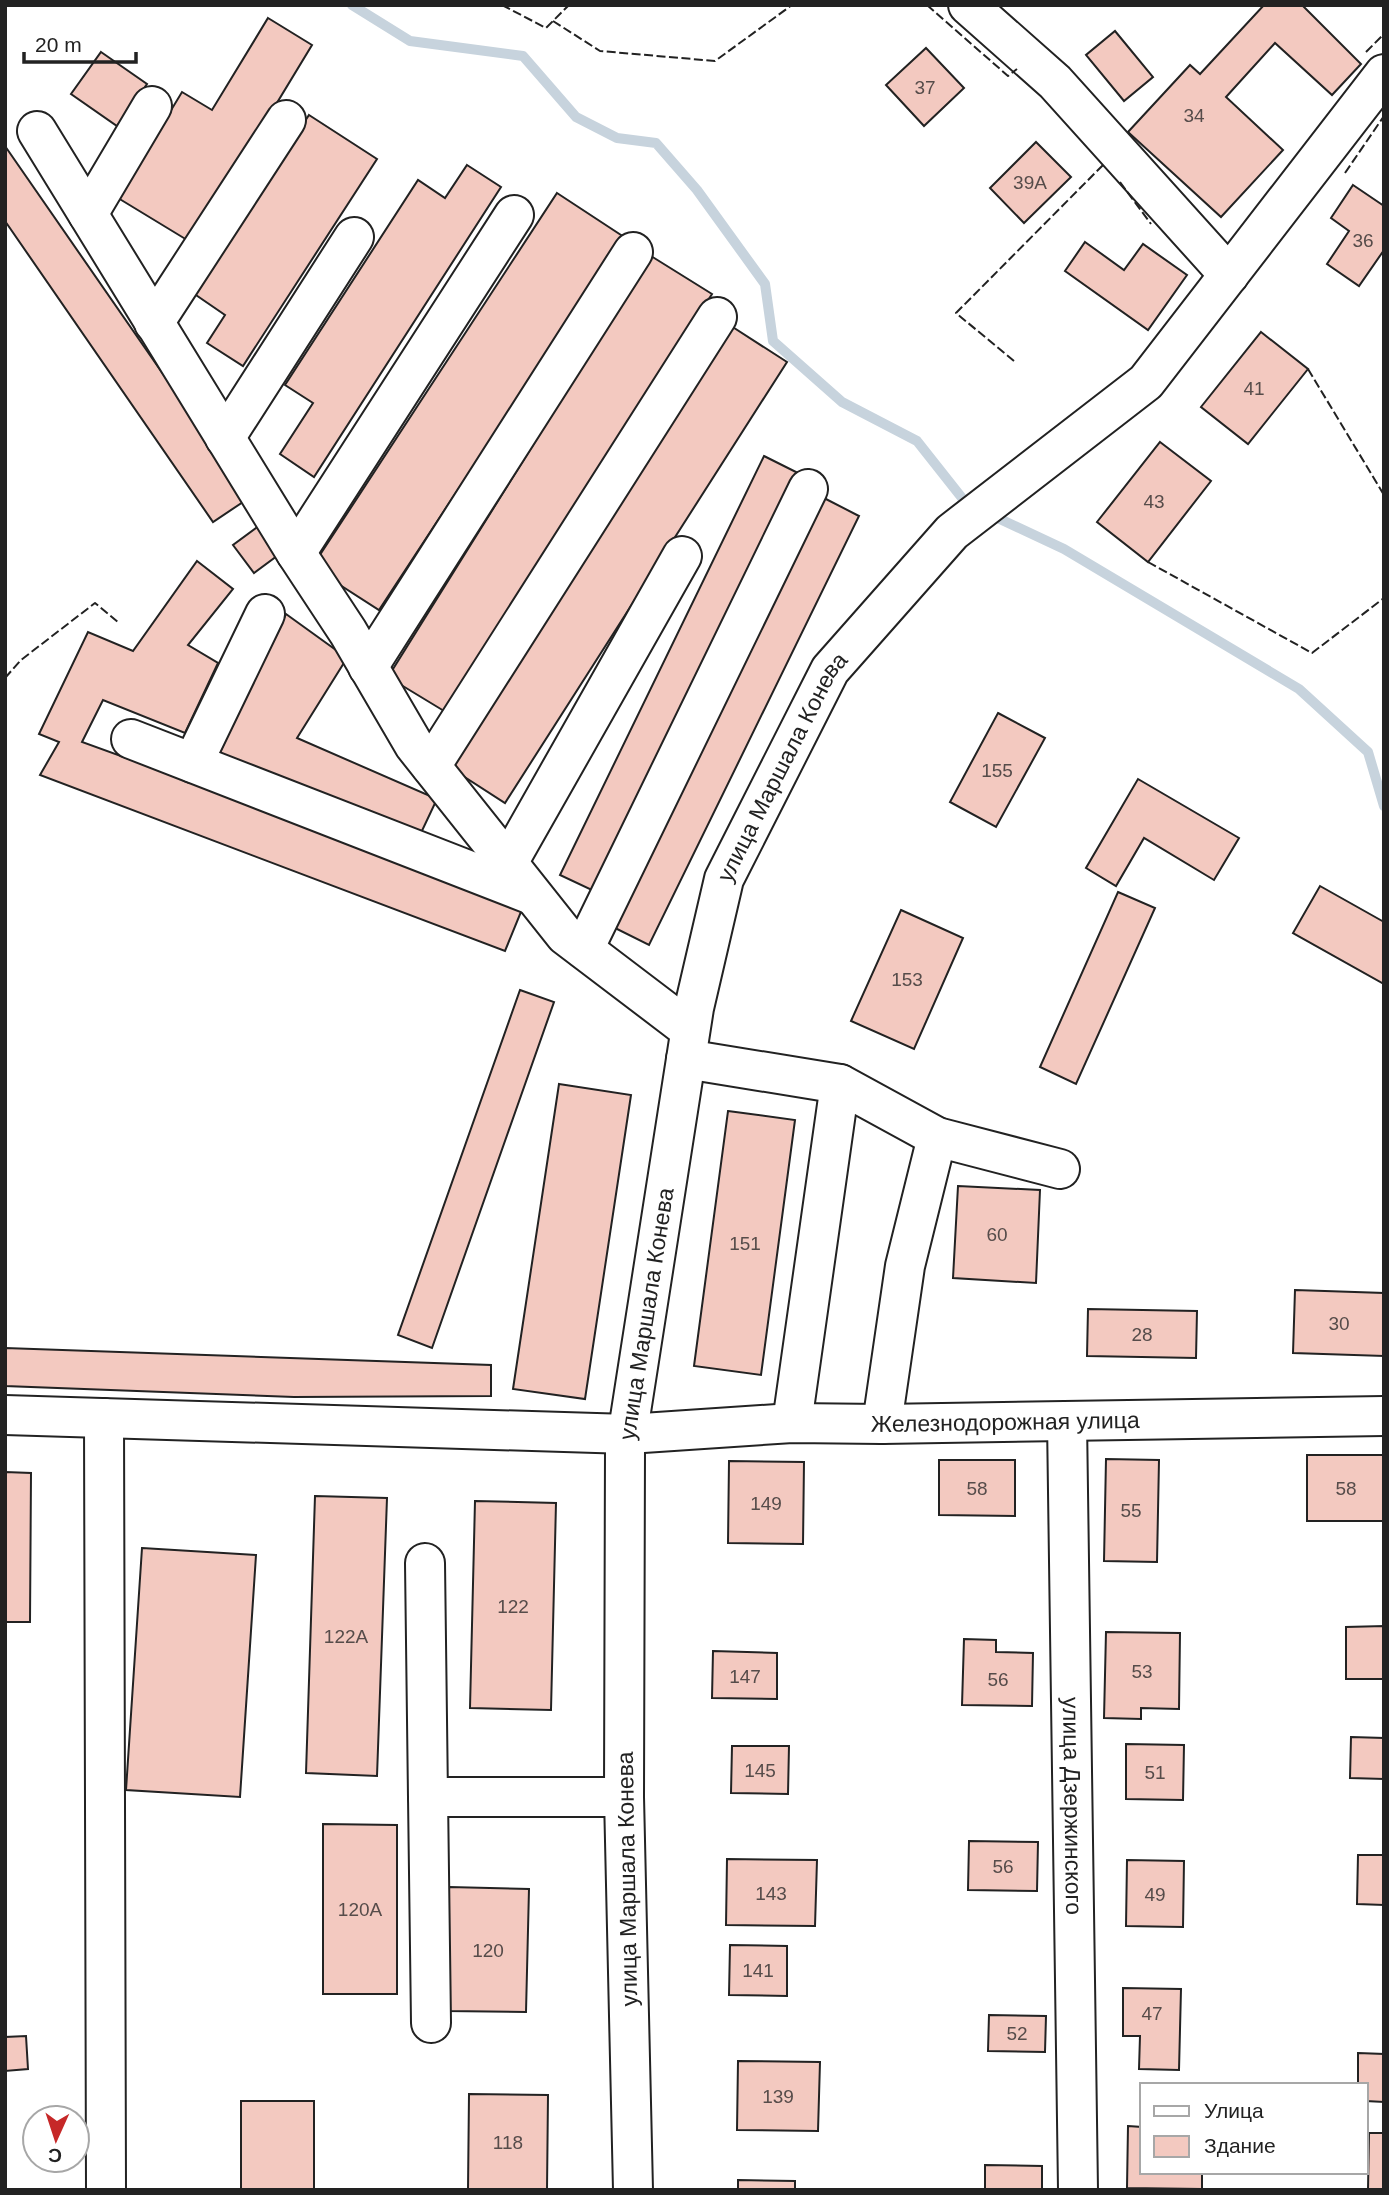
<svg xmlns="http://www.w3.org/2000/svg" width="1389" height="2195" font-family="Arial,sans-serif">
  <style>
    .lines { fill: none; stroke-linecap: round; stroke-linejoin: round }
    .stream { stroke: #c7d3dd; stroke-width: 10 }
    .building { fill: #f3c9c0; stroke: #222; stroke-width: 2 }
    .minor-casing { stroke: #222; stroke-width: 42 }
    .minor { stroke: #fff; stroke-width: 38 }
    .fence { stroke: #222; stroke-width: 2; stroke-dasharray: 9 3.5; stroke-linecap: butt }
    .labels { text-anchor: middle; dominant-baseline: central; stroke-width: 5; stroke-linejoin: round; paint-order: stroke }
    .number-label { font-size: 19px; fill: #564c4a }
    .street-label { font-size: 23px; fill: #222; stroke: #fff }
  </style>
  <rect width="100%" height="100%" fill="#fff"/>
  <g class="lines">
    <g class="stream">
      <polyline points="352,5 410,41 523,56 576,117 617,138 656,143 697,190 765,284 773,341 842,402 917,441 966,503 973,506"/>
      <polyline points="987,513 1064,549 1299,689 1368,752 1384,806"/>
    </g>
  </g>
  <g class="building">
    <polygon points="1264,5 1302,5 1361,64 1332,95 1275,43 1226,97 1283,150 1221,217 1128,132 1190,65 1200,74"/>
    <polygon points="268,18 312,45 192,243 118,198 182,92 212,110"/>
    <polygon points="1115,31 1153,77 1124,101 1086,55"/>
    <polygon points="926,48 964,88 924,126 886,85"/>
    <polygon points="101,52 147,84 117,126 71,94"/>
    <polygon points="309,115 377,159 243,366 207,343 225,315 193,293"/>
    <polygon points="1036,142 1071,177 1024,223 990,188"/>
    <polygon points="5,146 249,498 213,522 5,221"/>
    <polygon points="467,165 501,187 314,477 280,454 313,403 285,385 418,180 445,198"/>
    <polygon points="1353,185 1384,206 1384,250 1359,286 1327,264 1349,231 1331,218"/>
    <polygon points="557,193 624,237 379,610 312,567"/>
    <polygon points="1085,242 1124,270 1143,244 1187,275 1148,330 1065,271"/>
    <polygon points="651,256 712,294 449,714 388,677"/>
    <polygon points="728,324 787,362 505,803 446,765"/>
    <polygon points="1261,332 1308,369 1248,444 1201,407"/>
    <polygon points="1160,442 1211,481 1148,562 1097,522"/>
    <polygon points="764,456 800,474 596,892 560,875"/>
    <polygon points="822,497 859,516 649,945 611,926"/>
    <polygon points="264,522 285,550 254,573 233,545"/>
    <polygon points="197,561 233,589 188,645 218,663 185,733 103,700 82,742 525,902 505,951 40,775 59,742 39,734 88,632 133,651"/>
    <polygon points="286,614 347,658 297,738 437,799 420,835 219,754"/>
    <polygon points="998,713 1045,738 996,827 950,802"/>
    <polygon points="1138,779 1239,838 1214,880 1144,838 1116,886 1086,868"/>
    <polygon points="1320,886 1384,922 1384,984 1293,933"/>
    <polygon points="1118,892 1155,908 1076,1084 1040,1067"/>
    <polygon points="901,910 963,938 914,1049 851,1021"/>
    <polygon points="520,990 554,1002 432,1348 398,1335"/>
    <polygon points="559,1084 631,1095 585,1399 513,1389"/>
    <polygon points="728,1111 795,1120 761,1375 694,1366"/>
    <polygon points="958,1186 1040,1190 1036,1283 953,1278"/>
    <polygon points="1295,1290 1384,1293 1384,1356 1293,1353"/>
    <polygon points="1088,1309 1197,1311 1196,1358 1087,1356"/>
    <polygon points="5,1348 491,1365 491,1396 294,1397 5,1386"/>
    <rect x="1307" y="1455" width="77" height="66"/>
    <polygon points="1106,1459 1159,1460 1157,1562 1104,1561"/>
    <polygon points="939,1460 1015,1460 1015,1516 939,1515"/>
    <polygon points="729,1461 804,1462 803,1544 728,1543"/>
    <polygon points="5,1472 31,1473 30,1622 5,1622"/>
    <polygon points="315,1496 387,1498 377,1776 306,1773"/>
    <polygon points="475,1501 556,1503 551,1710 470,1708"/>
    <polygon points="142,1548 256,1555 240,1797 126,1790"/>
    <polygon points="1384,1626 1384,1679 1346,1679 1346,1627"/>
    <polygon points="1106,1632 1180,1633 1179,1709 1141,1708 1141,1719 1104,1718"/>
    <polygon points="964,1639 996,1640 996,1652 1033,1653 1032,1706 962,1705"/>
    <polygon points="713,1651 777,1653 777,1699 712,1698"/>
    <polygon points="1351,1737 1384,1738 1384,1779 1350,1778"/>
    <polygon points="1126,1744 1184,1745 1183,1800 1126,1799"/>
    <polygon points="732,1746 789,1746 788,1794 731,1793"/>
    <polygon points="323,1824 397,1825 397,1994 323,1994"/>
    <polygon points="969,1841 1038,1842 1037,1891 968,1890"/>
    <polygon points="1358,1855 1384,1855 1384,1905 1357,1904"/>
    <polygon points="727,1859 817,1860 815,1926 726,1925"/>
    <polygon points="1127,1860 1184,1861 1183,1927 1126,1926"/>
    <polygon points="449,1887 529,1889 526,2012 446,2011"/>
    <polygon points="730,1945 787,1946 787,1996 729,1995"/>
    <polygon points="1123,1988 1181,1989 1179,2070 1139,2069 1140,2036 1123,2036"/>
    <polygon points="989,2015 1046,2016 1045,2052 988,2051"/>
    <polygon points="26,2036 28,2069 5,2071 5,2037"/>
    <polygon points="1358,2053 1384,2054 1384,2102 1366,2101 1366,2085 1358,2085"/>
    <polygon points="738,2061 820,2062 818,2131 737,2130"/>
    <polygon points="469,2094 548,2095 547,2190 468,2190"/>
    <rect x="241" y="2101" width="73" height="89"/>
    <polygon points="1128,2126 1142,2127 1142,2172 1202,2172 1202,2189 1127,2188"/>
    <polygon points="1369,2133 1384,2133 1384,2190 1368,2190"/>
    <polygon points="985,2165 1042,2166 1042,2190 985,2190"/>
    <polygon points="738,2180 795,2181 795,2190 738,2190"/>
  </g>
  <g class="lines">
    <g class="minor-casing">
      <g id="minor">
        <polyline points="968,5 1055,82 1229,275"/>
        <polyline points="37,131 296,553 348,632 414,745 565,935 690,1030"/>
        <polyline points="88,214 152,106"/>
        <polyline points="154,323 286,120"/>
        <polyline points="225,438 354,237"/>
        <polyline points="296,553 514,215"/>
        <polyline points="368,667 633,252"/>
        <polyline points="131,739 532,895"/>
        <polyline points="193,763 265,614"/>
        <polyline points="431,766 717,317"/>
        <polyline points="508,863 682,556"/>
        <polyline points="584,949 808,489"/>
        <polyline points="686,1059 840,1084 937,1137 1060,1169"/>
        <path id="s1" d="M5 1415 628 1434 792 1423 882 1424 1384 1416"/>
        <polyline points="104,1418 106,2190"/>
        <path id="s2" d="M1067 1421 1078 2190"/>
        <polyline points="792,1423 840,1084"/>
        <polyline points="882,1424 905,1266 937,1137"/>
        <polyline points="425,1563 428,1797 624,1797"/>
        <polyline points="428,1797 431,2023"/>
        <path id="s3" d="M633 2190 624 1797 625 1450 694 1008 724 879 830 670 952 532 1146 382 1384 74"/>
      </g>
    </g>
    <use href="#minor" class="minor"/>
    <g class="fence">
      <polyline points="502,5 546,28 569,5"/>
      <polyline points="927,5 1008,76 1017,69"/>
      <polyline points="553,21 600,51 715,61 792,5"/>
      <polyline points="1366,52 1384,34"/>
      <polyline points="1345,173 1384,116"/>
      <polyline points="1120,182 1151,224"/>
      <polyline points="1014,361 956,313 1105,163"/>
      <polyline points="1308,369 1384,495"/>
      <polyline points="1148,562 1312,653 1384,598"/>
      <polyline points="5,678 21,660 95,603 119,623"/>
    </g>
  </g>
  <g class="labels">
    <g class="number-label">
      <text x="925" y="87">37</text>
      <text x="1194" y="115">34</text>
      <text x="1030" y="182">39А</text>
      <text x="1363" y="240">36</text>
      <text x="1254" y="388">41</text>
      <text x="1154" y="501">43</text>
      <text x="997" y="770">155</text>
      <text x="907" y="979">153</text>
      <text x="997" y="1234">60</text>
      <text x="745" y="1243">151</text>
      <text x="1339" y="1323">30</text>
      <text x="1142" y="1334">28</text>
      <text x="977" y="1488">58</text>
      <text x="1346" y="1488">58</text>
      <text x="766" y="1503">149</text>
      <text x="1131" y="1510">55</text>
      <text x="513" y="1606">122</text>
      <text x="346" y="1636">122А</text>
      <text x="1142" y="1671">53</text>
      <text x="745" y="1676">147</text>
      <text x="998" y="1679">56</text>
      <text x="760" y="1770">145</text>
      <text x="1155" y="1772">51</text>
      <text x="1003" y="1866">56</text>
      <text x="771" y="1893">143</text>
      <text x="1155" y="1894">49</text>
      <text x="360" y="1909">120А</text>
      <text x="488" y="1950">120</text>
      <text x="758" y="1970">141</text>
      <text x="1152" y="2013">47</text>
      <text x="1017" y="2033">52</text>
      <text x="778" y="2096">139</text>
      <text x="508" y="2142">118</text>
    </g>
    <g class="street-label">
      <text stroke="none"><textPath href="#s3" startOffset="1446">улица Маршала Конева</textPath></text>
      <text stroke="none"><textPath href="#s3" startOffset="878">улица Маршала Конева</textPath></text>
      <text stroke="none"><textPath href="#s1" startOffset="1001">Железнодорожная улица</textPath></text>
      <text stroke="none"><textPath href="#s2" startOffset="385">улица Дзержинского</textPath></text>
      <text transform="translate(627 1879) rotate(-91)">улица Маршала Конева</text>
    </g>
  </g>
  <rect width="1389" height="2195" fill="none" stroke="#222222" stroke-width="14"/>
  <rect x="1140" y="2083" width="228" height="91" fill="#ffffff" stroke="#a7a7a7" stroke-width="2"/>
  <rect x="1154" y="2106" width="35" height="10" fill="#ffffff" stroke="#a7a7a7" stroke-width="2"/>
  <text x="1204" y="2118" font-size="21" fill="#222222">Улица</text>
  <rect x="1154" y="2136" width="35" height="21" fill="#f3c9c0" stroke="#a7a7a7" stroke-width="2"/>
  <text x="1204" y="2153" font-size="21" fill="#222222">Здание</text>
  <g transform="translate(56 2139) rotate(183)"><circle r="33" fill="#ffffff" stroke="#a7a7a7" stroke-width="2"/>
  <path d="M0-5L12 26L0 18L-12 26Z" fill="#c62828"/>
  <text y="-10" font-size="19" font-weight="bold" text-anchor="middle" fill="#222222">С</text>
  </g>
  <path d="M24 52v10h112v-10" fill="none" stroke="#222222" stroke-width="3.5"/>
  <text x="35" y="52" font-size="21" fill="#222222" stroke="#ffffff" stroke-width="5" paint-order="stroke">20 m</text>
</svg>
